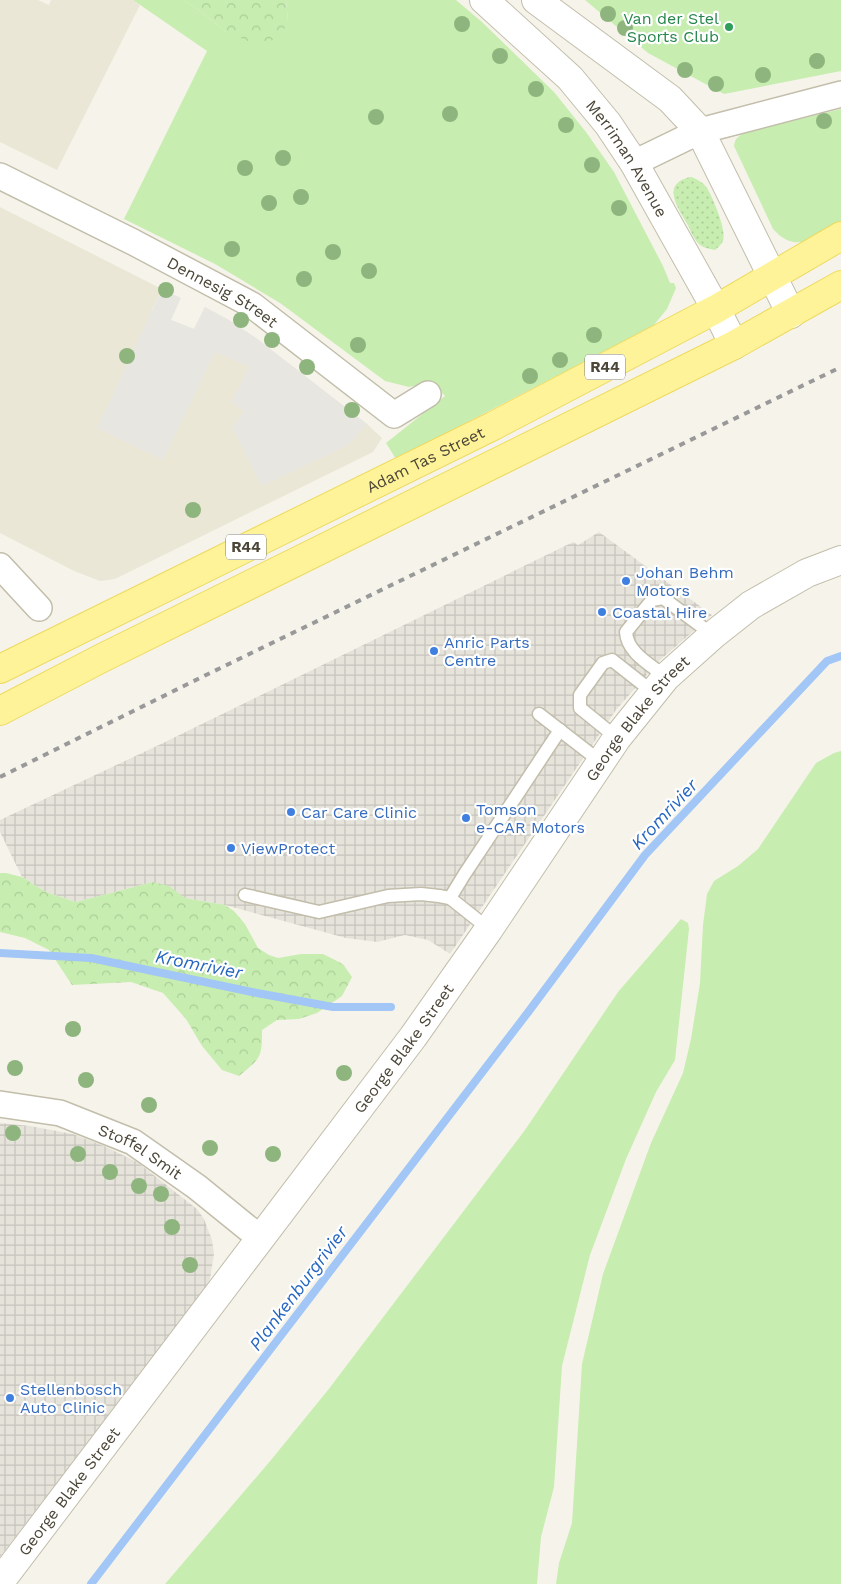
<svg xmlns="http://www.w3.org/2000/svg" width="841" height="1584" font-family="'Work Sans',sans-serif">
  <style>
    .residential { fill: #eae7d7 }
    .industrial { fill: url(#industrial-grid) }
    .grass { fill: #c7edb0 }
    .forest { fill: url(#forest-crowns) }
    .park { fill: url(#park-dots) }
    .parking { fill: #e7e6e1 }
    .lines { fill: none; stroke-linecap: round; stroke-linejoin: round }
    .stream { stroke: #a2c6f6; stroke-width: 8 }
    .service-casing { stroke: #c2beab; stroke-width: 15 }
    .minor-casing { stroke: #c2beab; stroke-width: 28 }
    .tertiary-casing { stroke: #c2beab; stroke-width: 30 }
    .primary-casing { stroke: #edda60; stroke-width: 30 }
    .service { stroke: #fff; stroke-width: 12 }
    .minor { stroke: #fff; stroke-width: 25 }
    .tertiary { stroke: #fff; stroke-width: 28 }
    .primary { stroke: #fff399; stroke-width: 28 }
    .rail { stroke: #999; stroke-width: 4; stroke-dasharray: 6 6; stroke-linecap: butt }
    .tree { fill: #8eb57d }
    .leisure-dot { fill: #2e9e5b; stroke: #fff; stroke-width: 2 }
    .shop-dot { fill: #3f7fe0; stroke: #fff; stroke-width: 2 }
    .labels { text-anchor: middle; dominant-baseline: central; stroke-width: 4.5; stroke-linejoin: round; paint-order: stroke }
    .shield { fill: #fff; stroke: #817e73; stroke-width: 1 }
    .shield-label { font-size: 15px; font-weight: bold; fill: #4b4637 }
    .leisure-label { font-size: 16px; fill: #27864d; stroke: #fff; text-anchor: end }
    .street-label { font-size: 16px; fill: #4b4637; stroke: #fff }
    .shop-label { font-size: 16px; fill: #366cbe; stroke: #fff; text-anchor: start }
    .water-label { font-size: 18px; font-style: italic; fill: #2666c1; stroke: #fff }
  </style>
  <defs>
    <pattern id="industrial-grid" width="8" height="8" patternUnits="userSpaceOnUse" patternTransform="scale(1.25)"><rect width="8" height="8" fill="#e6e3db"/><path d="M0 4h8M4 0v8" fill="none" stroke="#c7c4bd"/></pattern>
    <pattern id="forest-crowns" width="20" height="18" patternUnits="userSpaceOnUse" patternTransform="scale(1.25)"><rect width="20" height="18" fill="#c7edb0"/><path d="M2 6a3 3 0 1 1 6 0M12 15a3 3 0 1 1 6 0" fill="none" stroke="#accd98"/></pattern>
    <pattern id="park-dots" width="8" height="8" patternUnits="userSpaceOnUse" patternTransform="scale(1.25)"><rect width="8" height="8" fill="#c7edb0"/><path d="M2 2h.1M6 6h.1" fill="none" stroke="#accd98" stroke-width="1.8" stroke-linecap="round"/></pattern>
  </defs>
  <rect width="100%" height="100%" fill="#f6f4ea"/>
  <g class="residential">
    <polygon points="0,0 38,0 49,5 51,0 133,0 140,5 57,170 0,142"/>
    <polygon points="0,207 162,289 152,310 171,320 194,329 205,307 227,319 256,338 367,424 382,438 373,452 115,579 100,581 74,571 0,533"/>
  </g>
  <g class="industrial">
    <polygon points="599,532 712,615 659,661 616,710 450,954 428,940 405,935 377,942 346,938 225,905 185,898 153,882 76,902 46,892 22,877 0,832 0,820 163,743 573,542 578,545"/>
    <polygon points="0,1123 30,1126 73,1134 104,1146 137,1162 197,1209 204,1219 212,1240 214,1254 210,1279 204,1291 0,1557"/>
  </g>
  <g class="grass">
    <polygon points="133,0 183,0 199,10 226,32 288,21 286,0 456,0 482,22 554,92 586,132 614,172 663,266 670,283 674,283 676,288 667,309 653,326 396,459 386,443 445,396 432,382 409,387 385,381 280,303 215,264 124,219 207,51"/>
    <polygon points="585,0 841,0 841,71 724,94 648,53"/>
    <path d="M841 109V221C818 236 797 256 773 229L734 146C735 138 739 135 747 132Z"/>
    <polygon points="841,751 841,1584 556,1584 559,1563 572,1523 582,1364 603,1274 651,1143 683,1073 691,1039 700,983 703,925 707,894 714,881 738,866 758,849 816,763 834,753"/>
    <polygon points="681,919 688,923 689,929 675,1060 656,1092 626,1159 590,1255 562,1366 554,1487 541,1537 537,1584 165,1584 271,1460 328,1390 525,1130 618,992"/>
  </g>
  <g class="forest">
    <polygon points="183,0 286,0 288,21 282,34 271,41 248,41 226,32 199,10"/>
    <path d="M0 873H6L22 877 46 892 76 902 153 882 169 886 185 898 225 905 234 911 245 924 258 948 269 955 278 958 301 954H323L343 964 352 977 342 996 317 1013 299 1019 277 1020 262 1030C262 1058 261 1058 239 1076L222 1070 202 1046 186 1019 163 993 131 982 72 985 49 950 25 938 0 932Z"/>
  </g>
  <path class="park" d="M691 177C697 179 704 183 707 188 713 198 727 231 723 241 721 245 718 247 715 250 710 249 704 248 700 245 694 240 691 232 688 225 678 208 660 183 691 177Z"/>
  <polygon class="parking" points="162,289 181,298 171,320 194,329 205,307 227,319 256,338 367,424 348,445 262,486 232,427 244,412 231,402 249,367 215,352 163,460 97,428"/>
  <g class="lines">
    <g class="stream">
      <polyline points="0,953 91,958 257,993 333,1007 391,1007"/>
      <polyline points="91,1584 529,1011 645,855 827,661 841,656"/>
    </g>
    <g class="service-casing">
      <g id="service">
        <path d="M666 677C651 665 627 653 626 632L652 600 663 598 713 635"/>
        <polyline points="539,714 601,762"/>
        <polyline points="617,738 580,708 580,695 603,663 612,660 654,693"/>
        <polyline points="245,895 319,912 388,896 421,894 439,896 450,898 489,929"/>
        <polyline points="450,898 464,875 560,730"/>
      </g>
    </g>
    <g class="minor-casing">
      <g id="minor">
        <polyline points="634,163 700,131 841,94"/>
        <path id="s1" d="M0 176 133 242 252 305 394 415 428 394"/>
        <polyline points="0,566 39,608"/>
        <path id="s2" d="M0 1104 60 1113 133 1142 197 1187 260 1238"/>
      </g>
    </g>
    <g class="tertiary-casing">
      <g id="tertiary">
        <path id="s3" d="M484 0 570 78 608 124 634 163 716 309 734 345"/>
        <polyline points="536,0 670,99 700,131 791,314"/>
        <path id="s4" d="M0 1582 413 1037 489 929 617 738 666 677 713 635 751 605 807 573 841 560"/>
      </g>
    </g>
    <g class="primary-casing">
      <g id="primary">
        <path id="s5" d="M0 669 493 426 716 309 841 236"/>
        <polyline points="0,711 102,658 734,345 841,285"/>
      </g>
    </g>
    <use href="#service" class="service"/>
    <use href="#minor" class="minor"/>
    <use href="#tertiary" class="tertiary"/>
    <use href="#primary" class="primary"/>
    <polyline class="rail" points="0,777 206,675 841,367"/>
  </g>
  <g class="tree">
    <circle cx="608" cy="14" r="8"/>
    <circle cx="462" cy="24" r="8"/>
    <circle cx="625" cy="28" r="8"/>
    <circle cx="500" cy="56" r="8"/>
    <circle cx="817" cy="61" r="8"/>
    <circle cx="685" cy="70" r="8"/>
    <circle cx="763" cy="75" r="8"/>
    <circle cx="716" cy="84" r="8"/>
    <circle cx="536" cy="89" r="8"/>
    <circle cx="450" cy="114" r="8"/>
    <circle cx="376" cy="117" r="8"/>
    <circle cx="824" cy="121" r="8"/>
    <circle cx="566" cy="125" r="8"/>
    <circle cx="283" cy="158" r="8"/>
    <circle cx="592" cy="165" r="8"/>
    <circle cx="245" cy="168" r="8"/>
    <circle cx="301" cy="197" r="8"/>
    <circle cx="269" cy="203" r="8"/>
    <circle cx="619" cy="208" r="8"/>
    <circle cx="232" cy="249" r="8"/>
    <circle cx="333" cy="252" r="8"/>
    <circle cx="369" cy="271" r="8"/>
    <circle cx="304" cy="279" r="8"/>
    <circle cx="166" cy="290" r="8"/>
    <circle cx="241" cy="320" r="8"/>
    <circle cx="594" cy="335" r="8"/>
    <circle cx="272" cy="340" r="8"/>
    <circle cx="358" cy="345" r="8"/>
    <circle cx="127" cy="356" r="8"/>
    <circle cx="560" cy="360" r="8"/>
    <circle cx="307" cy="367" r="8"/>
    <circle cx="530" cy="376" r="8"/>
    <circle cx="352" cy="410" r="8"/>
    <circle cx="193" cy="510" r="8"/>
    <circle cx="73" cy="1029" r="8"/>
    <circle cx="15" cy="1068" r="8"/>
    <circle cx="344" cy="1073" r="8"/>
    <circle cx="86" cy="1080" r="8"/>
    <circle cx="149" cy="1105" r="8"/>
    <circle cx="13" cy="1133" r="8"/>
    <circle cx="210" cy="1148" r="8"/>
    <circle cx="78" cy="1154" r="8"/>
    <circle cx="273" cy="1154" r="8"/>
    <circle cx="110" cy="1172" r="8"/>
    <circle cx="139" cy="1186" r="8"/>
    <circle cx="161" cy="1194" r="8"/>
    <circle cx="172" cy="1227" r="8"/>
    <circle cx="190" cy="1265" r="8"/>
  </g>
  <circle class="leisure-dot" cx="729" cy="27" r="5"/>
  <g class="shop-dot">
    <circle cx="626" cy="581" r="5"/>
    <circle cx="602" cy="612" r="5"/>
    <circle cx="434" cy="651" r="5"/>
    <circle cx="291" cy="812" r="5"/>
    <circle cx="466" cy="818" r="5"/>
    <circle cx="231" cy="848" r="5"/>
    <circle cx="10" cy="1398" r="5"/>
  </g>
  <g class="labels">
    <g class="shield">
      <rect x="585" y="354.5" width="40" height="25" rx="4"/>
      <rect x="226" y="534.5" width="40" height="25" rx="4"/>
    </g>
    <g class="shield-label">
      <text x="605" y="367">R44</text>
      <text x="246" y="547">R44</text>
    </g>
    <g class="leisure-label">
      <text x="719" y="18">Van der Stel<tspan x="719" dy="18">Sports Club</tspan></text>
    </g>
    <g class="street-label">
      <text stroke="none"><textPath href="#s3" startOffset="215">Merriman Avenue</textPath></text>
      <text stroke="none"><textPath href="#s1" startOffset="251">Dennesig Street</textPath></text>
      <text stroke="none"><textPath href="#s5" startOffset="474">Adam Tas Street</textPath></text>
      <text stroke="none"><textPath href="#s4" startOffset="1074">George Blake Street</textPath></text>
      <text stroke="none"><textPath href="#s4" startOffset="669">George Blake Street</textPath></text>
      <text stroke="none"><textPath href="#s2" startOffset="150">Stoffel Smit</textPath></text>
      <text stroke="none"><textPath href="#s4" startOffset="114">George Blake Street</textPath></text>
    </g>
    <g class="shop-label">
      <text x="636" y="572">Johan Behm<tspan x="636" dy="18">Motors</tspan></text>
      <text x="612" y="612">Coastal Hire</text>
      <text x="444" y="642">Anric Parts<tspan x="444" dy="18">Centre</tspan></text>
      <text x="476" y="809">Tomson<tspan x="476" dy="18">e-CAR Motors</tspan></text>
      <text x="301" y="812">Car Care Clinic</text>
      <text x="241" y="848">ViewProtect</text>
      <text x="20" y="1389">Stellenbosch<tspan x="20" dy="18">Auto Clinic</tspan></text>
    </g>
    <g class="water-label">
      <text transform="translate(664 814) rotate(-47)">Kromrivier</text>
      <text transform="translate(199 964) rotate(11)">Kromrivier</text>
      <text transform="translate(298 1288) rotate(-53)">Plankenburgrivier</text>
    </g>
  </g>
</svg>
